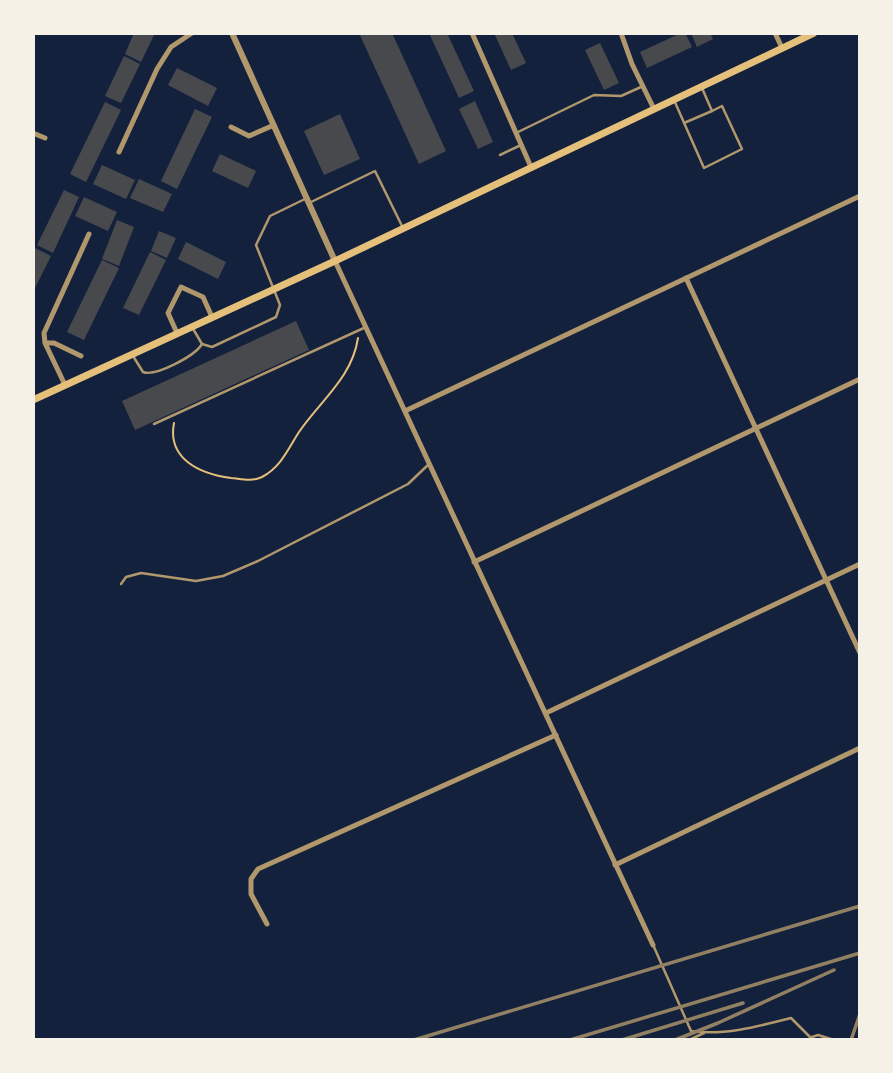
<svg xmlns="http://www.w3.org/2000/svg" width="893" height="1073" font-family="Overpass,sans-serif">
  <style>
    .building { fill: #48494c }
    .lines { fill: none; stroke-linecap: round; stroke-linejoin: round }
    .path { stroke: #e5c07b; stroke-width: 2 }
    .service { stroke: #b1986c; stroke-width: 2.5 }
    .minor { stroke: #b1986c; stroke-width: 5 }
    .tertiary { stroke: #b1986c; stroke-width: 6 }
    .secondary { stroke: #e5c07b; stroke-width: 7 }
    .rail { stroke: #918062; stroke-width: 3.5 }
  </style>
  <rect width="100%" height="100%" fill="#14213d"/>
  <g class="building">
    <polygon points="134,33 155,33 141,62 125,54"/>
    <polygon points="359,33 392,33 446,151 419,164"/>
    <polygon points="429,33 447,33 474,91 459,98"/>
    <polygon points="494,33 512,33 526,63 511,70"/>
    <polygon points="681,33 685,33 692,47 647,68 640,52"/>
    <polygon points="691,33 710,33 713,39 697,47"/>
    <polygon points="600,43 619,83 604,90 585,50"/>
    <polygon points="124,56 140,64 121,103 105,96"/>
    <polygon points="177,68 217,88 208,106 168,85"/>
    <polygon points="475,101 493,142 478,149 459,109"/>
    <polygon points="105,102 121,110 86,182 70,174"/>
    <polygon points="195,109 212,117 177,189 161,181"/>
    <polygon points="340,114 360,159 324,175 304,131"/>
    <polygon points="220,154 256,171 248,188 212,171"/>
    <polygon points="102,165 135,180 126,199 93,184"/>
    <polygon points="139,179 172,194 163,212 130,198"/>
    <polygon points="64,190 79,197 53,253 37,245"/>
    <polygon points="84,197 117,212 108,231 75,216"/>
    <polygon points="117,220 134,227 119,266 102,259"/>
    <polygon points="159,231 176,238 167,258 151,251"/>
    <polygon points="186,242 226,262 218,279 178,259"/>
    <polygon points="35,248 51,256 33,292 33,252"/>
    <polygon points="150,252 166,260 139,315 123,308"/>
    <polygon points="102,260 119,268 84,340 67,332"/>
    <polygon points="296,321 309,350 135,430 122,401"/>
  </g>
  <g class="lines">
    <path class="path" d="M174 423C167 459 200 474 231 478 242 479 251 482 262 477 281 467 288 449 299 432 320 401 352 378 358 338"/>
    <g class="service">
      <polyline points="674,100 704,168 742,149 722,106 712,111 702,88"/>
      <polyline points="684,123 712,111"/>
      <polyline points="516,133 594,95 621,96 641,87"/>
      <polyline points="500,155 521,145"/>
      <polyline points="309,203 375,171 403,228"/>
      <polyline points="192,327 202,344 212,347 276,317 280,305 256,245 270,216 307,198"/>
      <path d="M133 356 143 372C155 377 195 356 202 344"/>
      <polyline points="154,424 366,327"/>
      <polyline points="121,584 126,577 141,573 196,581 223,576 258,561 408,484 429,464"/>
      <path d="M654 947 691 1031C723 1036 760 1026 791 1018L813 1040"/>
      <polyline points="812,1037 818,1035 834,1040"/>
      <polyline points="689,1040 704,1033"/>
    </g>
    <g class="minor">
      <polyline points="472,33 531,167"/>
      <polyline points="621,33 632,64 654,109"/>
      <polyline points="775,33 782,48"/>
      <polyline points="231,127 249,136 274,125"/>
      <polyline points="33,133 45,138"/>
      <polyline points="119,152 157,69 171,47 192,33"/>
      <polyline points="335,261 653,945"/>
      <polyline points="686,278 860,653"/>
      <polyline points="177,333 168,313 181,287 203,297 212,317"/>
      <polyline points="46,343 54,343 81,356"/>
      <polyline points="65,385 45,343 44,333 89,234"/>
      <polyline points="405,411 860,196"/>
      <polyline points="474,562 860,379"/>
      <polyline points="546,713 860,564"/>
      <polyline points="615,865 860,748"/>
      <polyline points="267,924 251,894 251,879 258,869 556,735"/>
    </g>
    <polyline class="tertiary" points="232,33 335,261"/>
    <polyline class="secondary" points="33,400 335,261 814,33"/>
    <g class="rail">
      <polyline points="414,1040 860,906"/>
      <polyline points="570,1040 860,953"/>
      <polyline points="622,1040 743,1003"/>
      <polyline points="675,1040 718,1023 834,970"/>
      <polyline points="851,1040 860,1014"/>
    </g>
  </g>
  <rect width="893" height="1073" fill="none" stroke="#f6f1e7" stroke-width="70"/>
</svg>
